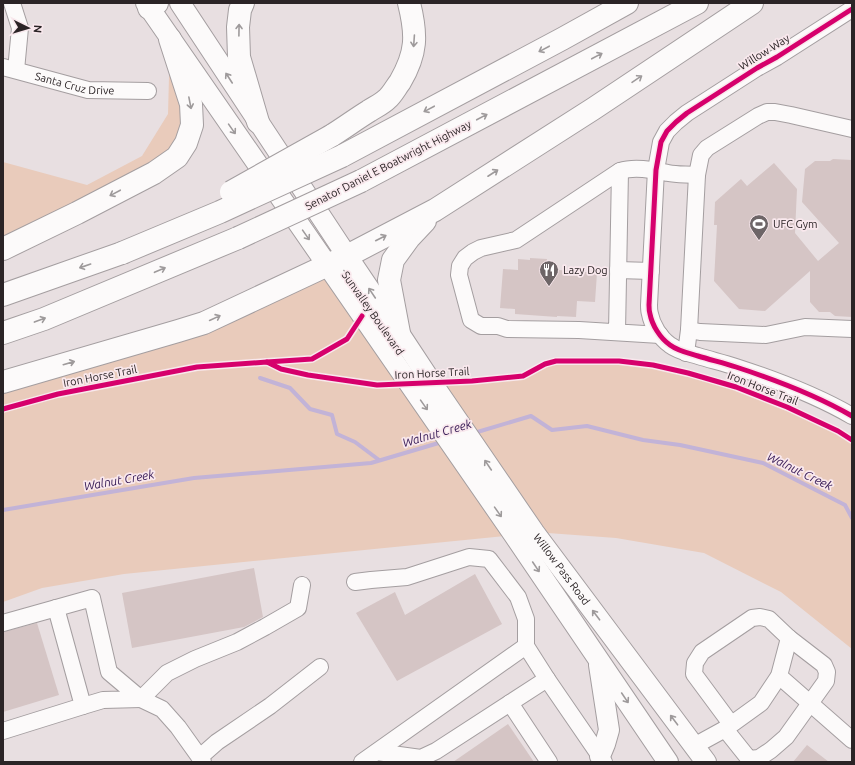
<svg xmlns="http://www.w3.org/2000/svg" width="855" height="765" font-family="Ubuntu,sans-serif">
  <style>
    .green { fill: #e9cbbb }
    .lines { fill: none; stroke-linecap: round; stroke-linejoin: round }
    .stream { stroke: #c2b3d7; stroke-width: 4 }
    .building { fill: #d5c5c5 }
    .minor-casing { stroke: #a49ea0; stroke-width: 18 }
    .major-casing { stroke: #a49ea0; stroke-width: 22 }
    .highway-casing { stroke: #a49ea0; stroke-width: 24 }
    .minor { stroke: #fcfafa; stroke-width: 16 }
    .major { stroke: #fcfafa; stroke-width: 20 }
    .highway { stroke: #fcfafa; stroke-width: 22 }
    .highway-bridge-casing { stroke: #a49ea0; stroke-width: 24; stroke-linecap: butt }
    .highway-bridge { stroke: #fcfafa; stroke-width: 22 }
    .cycleway-casing { stroke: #f9e8ed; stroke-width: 8 }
    .cycleway { stroke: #d6006c; stroke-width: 5 }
    .oneway { stroke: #9e9a9b }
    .labels { text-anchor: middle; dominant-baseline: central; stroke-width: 3.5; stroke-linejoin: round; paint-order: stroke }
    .street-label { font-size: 11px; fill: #2b2426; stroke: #f9e8ed }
    .poi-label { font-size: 11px; fill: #2b2426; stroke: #f9e8ed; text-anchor: start }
    .water-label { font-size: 12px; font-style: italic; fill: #341854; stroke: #f9e8ed }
  </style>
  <rect width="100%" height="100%" fill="#e8dfe1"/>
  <g class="green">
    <polygon points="170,39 186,143 3,249 3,162 87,185 142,156 168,114"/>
    <polygon points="327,265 514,535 124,574 42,588 3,602 3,382 178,331"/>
    <path d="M556 361C577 361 599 359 620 361 670 365 718 380 764 398 794 410 825 422 852 440V649L781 592 704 553 616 538 534 532 432 383 472 381 522 376 545 364Z"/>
  </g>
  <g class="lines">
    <g class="stream">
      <polyline points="260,378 290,388 310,409 332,415 337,434 355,442 379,460"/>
      <polyline points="474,433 531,416 552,430 587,426 643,440 680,445 763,463 845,505 852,518"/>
      <polyline points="3,510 194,478 371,463 442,442"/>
    </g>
  </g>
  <g class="building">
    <polygon points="833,159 852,160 852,317 835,316 830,312 819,312 810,302 810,271 765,311 739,309 714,281 717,225 714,225 715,202 741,179 747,186 774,163 797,189 795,233 818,261 839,243 802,202 805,169 815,161 830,161"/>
    <polygon points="530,258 547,259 546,269 597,273 595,302 577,301 576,317 557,316 557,317 515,314 515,309 500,308 503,269 518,270 518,259 530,260"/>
    <polygon points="254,568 263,617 244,627 132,648 122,593"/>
    <polygon points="475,574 502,624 397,681 356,613 395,592 405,615"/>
    <polygon points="37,623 59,695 3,712 3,632"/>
    <polygon points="508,724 534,762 453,762"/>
    <polygon points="807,745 829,762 793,762"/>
  </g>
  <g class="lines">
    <g class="minor-casing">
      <g id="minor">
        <polyline points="12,3 20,28 16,70"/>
        <path d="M852 9 777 57 757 68 687 113 676 122 667 131 661 142 656 170 649 305C649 308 649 311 650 314 652 325 660 338 670 345 678 351 688 353 698 356 711 360 724 363 736 367 776 380 816 395 852 416"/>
        <path id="s1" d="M3 67 88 90 148 91"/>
        <path d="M620 171C635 166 653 170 668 173 677 175 687 174 697 175"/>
        <polyline points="618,270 651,271"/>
        <polyline points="689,330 700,332 766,335 805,327 852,329"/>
        <polyline points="617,332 620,171 516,240 481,248 473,252 465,258 460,266 459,275 471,320 481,326 498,326 507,329 579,330 660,335"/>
        <polyline points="686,353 689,330 697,175 701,155 707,148 758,116 767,112 775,112 791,115 852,129"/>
        <polyline points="355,582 371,580 407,577 469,557 489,559 518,597 526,619 526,646 547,679 604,762"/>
        <polyline points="3,623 92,598 109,672 141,699 103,700 83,706"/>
        <polyline points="779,676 852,740"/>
        <polyline points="510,703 549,762"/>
        <polyline points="725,729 749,759 759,758 771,750 786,737 826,681 827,672 824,665 789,638 769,619 760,617 752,618 702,652 695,663 694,674 731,724"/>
        <polyline points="3,731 83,706 56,608"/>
        <polyline points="694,746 725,729 761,703 779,676 789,638"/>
        <polyline points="377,752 421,758 436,751 547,679"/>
        <polyline points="200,757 217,742 270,706 320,667"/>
        <polyline points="203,762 178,727 162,709 141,699 167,673 195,659 237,642 265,627 298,608 302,585"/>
        <polyline points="362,762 526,646"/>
      </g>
    </g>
    <g class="major-casing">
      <g id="major">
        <polyline points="146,3 514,535 668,762"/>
        <path id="s2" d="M180 3 347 256 399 333 432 383 534 532 706 762"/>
        <polyline points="599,665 609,730 605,744 600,756"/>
      </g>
    </g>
    <g class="highway-casing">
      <g id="highway">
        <polyline points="243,3 240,10 238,27 239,57 258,122"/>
        <polyline points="149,8 157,3"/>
        <path d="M331 136C344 128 356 119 369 111 375 107 382 104 387 99 392 95 396 87 400 82 417 53 417 35 409 3"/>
        <polyline points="342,156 562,39 627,3"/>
        <polyline points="361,181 697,3"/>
        <polyline points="3,249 77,213 154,173 177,157 186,143 192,125 191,104 170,39"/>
        <polyline points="3,295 122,253"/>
        <polyline points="3,333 44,319 238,238"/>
        <polyline points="399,333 389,280 393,260 409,238 425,221"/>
        <polyline points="3,382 178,331 204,323 347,256 435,210 593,109 752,3"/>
      </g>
    </g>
    <use href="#minor" class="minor"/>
    <use href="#major" class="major"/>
    <use href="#highway" class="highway"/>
    <g class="highway-bridge-casing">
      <g id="highway-bridge">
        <polyline points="231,192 331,136"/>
        <polyline points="238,238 361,181"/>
        <polyline points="122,253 220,212 342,156"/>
      </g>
    </g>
    <use href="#highway-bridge" class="highway-bridge"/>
    <g class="cycleway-casing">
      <g id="cycleway">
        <path d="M852 9 777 57 757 68 687 113 676 122 667 131 661 142 656 170 649 305C649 308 649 311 650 314 652 325 660 338 670 345 678 351 688 353 698 356 711 360 724 363 736 367 776 380 816 395 852 416"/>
        <polyline points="267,362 312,359 347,339 362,316"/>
        <polyline points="3,409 58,394 197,367 267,362 281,369 308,375 377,385 472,381 523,376 545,364 556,361 619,361 653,365 688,373 736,387 787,407 838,431 852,440"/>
      </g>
    </g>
    <use href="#cycleway" class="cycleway"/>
  </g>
  <defs><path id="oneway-shaft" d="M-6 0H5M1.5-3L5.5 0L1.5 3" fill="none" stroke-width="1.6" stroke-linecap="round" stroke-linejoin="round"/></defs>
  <g class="oneway">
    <use href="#oneway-shaft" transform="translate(239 30) rotate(-89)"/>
    <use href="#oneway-shaft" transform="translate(414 41) rotate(94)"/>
    <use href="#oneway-shaft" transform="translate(544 49) rotate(152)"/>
    <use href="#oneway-shaft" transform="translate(597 56) rotate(-28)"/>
    <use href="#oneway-shaft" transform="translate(229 78) rotate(-123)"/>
    <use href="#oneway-shaft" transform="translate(637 79) rotate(-34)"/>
    <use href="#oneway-shaft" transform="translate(190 103) rotate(79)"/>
    <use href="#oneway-shaft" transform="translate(429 109) rotate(152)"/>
    <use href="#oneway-shaft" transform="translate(482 117) rotate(-28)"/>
    <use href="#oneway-shaft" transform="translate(232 129) rotate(55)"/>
    <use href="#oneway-shaft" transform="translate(493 173) rotate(-33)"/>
    <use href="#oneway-shaft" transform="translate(115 193) rotate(152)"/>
    <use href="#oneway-shaft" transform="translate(306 235) rotate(55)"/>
    <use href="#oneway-shaft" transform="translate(381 238) rotate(-27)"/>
    <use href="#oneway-shaft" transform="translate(85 266) rotate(161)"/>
    <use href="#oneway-shaft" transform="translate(160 270) rotate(-23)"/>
    <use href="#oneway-shaft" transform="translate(372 293) rotate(-124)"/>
    <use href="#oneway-shaft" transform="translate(215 318) rotate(-25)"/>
    <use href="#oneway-shaft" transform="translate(40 320) rotate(-20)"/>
    <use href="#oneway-shaft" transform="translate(69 363) rotate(-16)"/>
    <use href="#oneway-shaft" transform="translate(424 405) rotate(55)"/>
    <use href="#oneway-shaft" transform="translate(488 465) rotate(-124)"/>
    <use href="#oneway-shaft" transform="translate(498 512) rotate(55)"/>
    <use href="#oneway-shaft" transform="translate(536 567) rotate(56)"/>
    <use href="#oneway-shaft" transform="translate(596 615) rotate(-127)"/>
    <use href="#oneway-shaft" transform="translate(625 698) rotate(56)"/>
    <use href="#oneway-shaft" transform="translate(674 720) rotate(-127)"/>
  </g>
  <defs>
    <g id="stadium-pin" transform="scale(1)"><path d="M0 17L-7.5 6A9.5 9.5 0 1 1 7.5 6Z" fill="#6d6567" stroke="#f9e8ed"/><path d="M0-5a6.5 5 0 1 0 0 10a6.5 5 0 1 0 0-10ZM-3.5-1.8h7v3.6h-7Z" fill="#fff"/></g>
    <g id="restaurant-pin" transform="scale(1)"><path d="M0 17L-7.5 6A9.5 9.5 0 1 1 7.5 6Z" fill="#6d6567" stroke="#f9e8ed"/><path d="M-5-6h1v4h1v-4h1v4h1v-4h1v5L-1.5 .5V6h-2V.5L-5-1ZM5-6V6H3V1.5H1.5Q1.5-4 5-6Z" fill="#fff"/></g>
  </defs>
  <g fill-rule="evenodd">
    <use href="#stadium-pin" x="759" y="224"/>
    <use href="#restaurant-pin" x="549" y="270"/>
  </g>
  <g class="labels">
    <g class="street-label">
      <text transform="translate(764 52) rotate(-32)">Willow Way</text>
      <text stroke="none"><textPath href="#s1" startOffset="74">Santa Cruz Drive</textPath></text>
      <text transform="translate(388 165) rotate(-27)">Senator Daniel E Boatwright Highway</text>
      <text transform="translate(373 313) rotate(55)">Sunvalley Boulevard</text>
      <text transform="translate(432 373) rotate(-3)">Iron Horse Trail</text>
      <text transform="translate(100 376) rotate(-11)">Iron Horse Trail</text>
      <text transform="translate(763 388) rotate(21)">Iron Horse Trail</text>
      <text stroke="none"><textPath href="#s2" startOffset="683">Willow Pass Road</textPath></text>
    </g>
    <g class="poi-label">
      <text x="773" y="224">UFC Gym</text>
      <text x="563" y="270">Lazy Dog</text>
    </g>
    <g class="water-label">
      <text transform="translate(437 433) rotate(-16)">Walnut Creek</text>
      <text transform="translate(800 471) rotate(26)">Walnut Creek</text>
      <text transform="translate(119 480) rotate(-10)">Walnut Creek</text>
    </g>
  </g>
  <rect width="855" height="765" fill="none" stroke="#2b2426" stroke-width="8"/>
  <g transform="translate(28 28) rotate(95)" stroke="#f9e8ed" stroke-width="3" paint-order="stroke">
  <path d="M0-3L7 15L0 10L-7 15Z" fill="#2b2426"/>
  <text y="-6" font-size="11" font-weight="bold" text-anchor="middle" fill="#2b2426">N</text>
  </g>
</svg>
